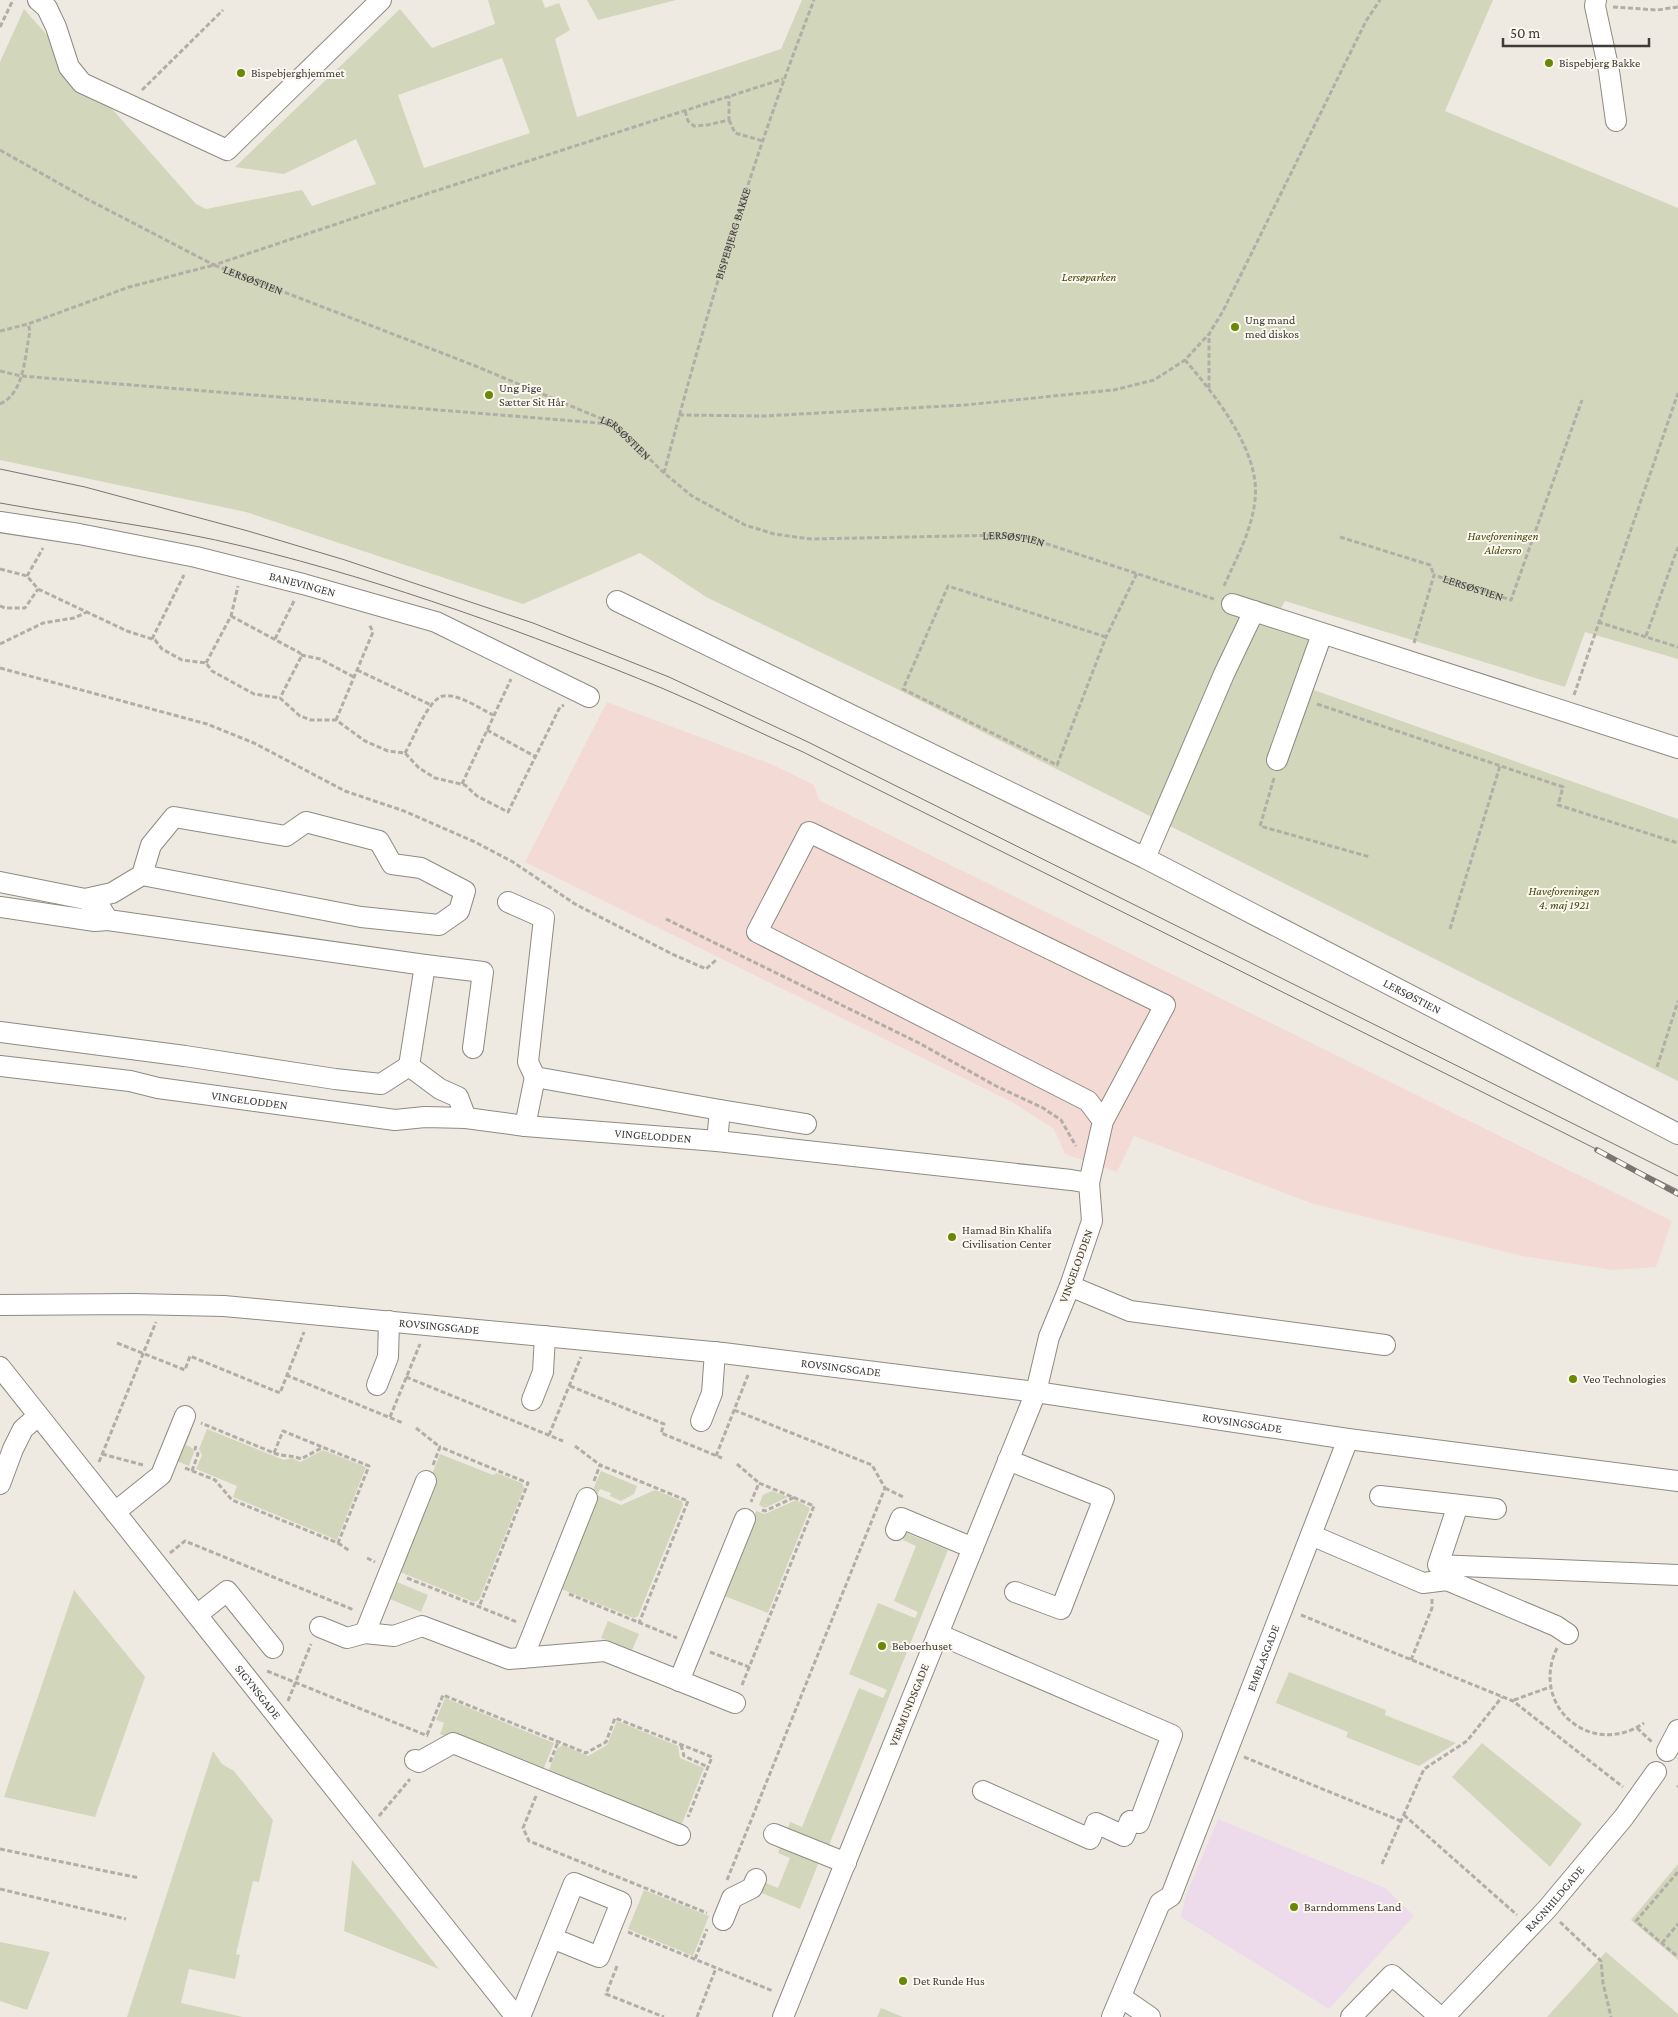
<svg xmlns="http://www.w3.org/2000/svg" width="1678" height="2017" font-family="'Crimson Pro',serif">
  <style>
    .industrial { fill: #f4dad4 }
    .education { fill: #eddaea }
    .green { fill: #d2d6bb; fill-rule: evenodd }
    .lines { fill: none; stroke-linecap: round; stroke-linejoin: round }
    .minor-casing { stroke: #8f8a82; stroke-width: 22 }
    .path { stroke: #b2aea7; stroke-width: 3; stroke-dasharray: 5 2.5; stroke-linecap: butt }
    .minor { stroke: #fff; stroke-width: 20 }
    .tram { stroke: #787570; stroke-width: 1 }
    .rail-casing { stroke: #787570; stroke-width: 5.5 }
    .rail { stroke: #fcf7ef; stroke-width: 4; stroke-dasharray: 11; stroke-linecap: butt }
    .poi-dot { fill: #698803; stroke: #fcf7ef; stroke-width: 2 }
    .labels { text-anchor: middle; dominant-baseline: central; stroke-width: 4; stroke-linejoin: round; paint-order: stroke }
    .poi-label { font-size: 12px; fill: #3e3c39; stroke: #fcf7ef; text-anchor: start }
    .street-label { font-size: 12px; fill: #3e3c39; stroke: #fcf7ef }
    .park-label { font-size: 12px; font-style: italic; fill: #424708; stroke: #fcf7ef }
  </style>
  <rect width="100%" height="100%" fill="#efeae1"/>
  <polygon class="industrial" points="607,702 773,765 814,785 819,800 1672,1221 1656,1267 1613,1270 1522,1256 1314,1204 1134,1136 1117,1172 1065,1154 1054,1129 1012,1102 525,862"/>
  <polygon class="education" points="1218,1819 1385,1888 1414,1916 1329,2009 1181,1917 1185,1898"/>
  <g class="green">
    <path d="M488 0H542L545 8 559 3 570 30 555 39 577 117 781 49 802 0H1493L1445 111 1678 208V659L1585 632 1565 687 1285 601 1273 622 1327 640 1311 689 1678 819V1081L893 687 706 597 640 553 523 604 246 512 0 460V62L24 9 196 204 206 209 302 190 312 206 376 184 356 139 284 174 235 167 400 9 432 48 495 24ZM502 58 530 133 424 168 398 95Z"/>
    <polygon points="587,0 676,0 598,20"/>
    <polygon points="190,1421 194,1423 186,1445 192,1448 194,1452 189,1466 174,1460"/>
    <polygon points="207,1429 284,1460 292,1458 300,1462 323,1450 366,1467 337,1540 233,1497 237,1486 196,1469 202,1455 199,1449"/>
    <polygon points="440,1454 493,1475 497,1473 522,1483 524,1488 479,1600 474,1602 400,1572 436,1485 429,1482"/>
    <polygon points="601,1471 637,1486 634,1494 621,1501 610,1496 611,1493 600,1489 597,1495 621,1505 655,1490 682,1501 683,1505 638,1616 634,1618 559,1588 589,1499"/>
    <polygon points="772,1491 788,1497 765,1508 759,1505 763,1495"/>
    <polygon points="796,1500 810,1508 768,1613 722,1595 756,1511 765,1514"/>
    <polygon points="906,1533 948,1550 829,1845 788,1828 790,1822 802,1827 859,1688 883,1698 887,1690 849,1674 878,1603 915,1618 918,1612 894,1601 916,1546 903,1540"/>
    <polygon points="397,1582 428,1595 421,1612 390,1599"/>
    <polygon points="74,1590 145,1677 95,1817 4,1797"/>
    <polygon points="608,1621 639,1634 632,1650 601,1638"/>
    <polygon points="1289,1672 1386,1710 1385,1715 1456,1743 1419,1766 1346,1737 1348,1732 1276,1703 1274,1707"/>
    <polygon points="445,1698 554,1743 541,1775 440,1734 444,1723 436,1720"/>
    <polygon points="617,1721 678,1746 680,1758 704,1768 680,1829 547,1775 557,1749 563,1745 588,1756 607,1745"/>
    <polygon points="1482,1743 1582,1824 1550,1867 1452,1777"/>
    <polygon points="213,1751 222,1764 234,1771 273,1820 259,1882 253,1881 236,1954 240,1955 235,1979 189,1969 181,2003 243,2017 127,2017"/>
    <polygon points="780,1847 819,1862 800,1909 757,1891 761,1881 778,1888 790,1858 778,1853"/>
    <polygon points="352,1860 439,1969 344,1931"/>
    <polygon points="1678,1864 1678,1960 1631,1920"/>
    <polygon points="644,1890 709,1916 693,1956 628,1929"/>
    <polygon points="0,1942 50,1952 27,2010 0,2001"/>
    <polygon points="1606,1952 1678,2014 1678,2017 1547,2017"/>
    <polygon points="881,2008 903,2017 877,2017"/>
  </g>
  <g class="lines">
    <g class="minor-casing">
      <g id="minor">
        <polyline points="38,0 47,8 56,27 69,67 82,83 227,150 381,0"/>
        <polyline points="1596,0 1595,6 1609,71 1616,121"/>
        <path id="s4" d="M0 522 79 534 196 557 303 584 436 622 589 697"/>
        <path id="s5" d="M617 601 1145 858 1678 1134"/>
        <polyline points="1232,604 1678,748"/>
        <polyline points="1277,760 1322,634"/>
        <polyline points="1145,858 1224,674 1254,611"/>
        <polyline points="0,882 85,899 100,907 108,920 425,965"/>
        <polyline points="85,899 112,893 142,875 361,917 439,925 459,911 465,891 421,868 392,864 379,841 306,822 286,836 174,817 151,845 142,875"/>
        <polyline points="508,902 544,918 528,1062 535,1077"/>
        <polyline points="0,907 95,921 108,920"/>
        <polyline points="0,1032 185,1056 335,1079 381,1084 409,1066"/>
        <path id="s6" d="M0 1066 130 1081 158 1088 395 1120 425 1117 466 1118 525 1126 717 1141 1071 1180 1089 1183 1092 1221 1070 1286 1049 1337 1036 1392 783 2017"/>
        <polyline points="720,1110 806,1124"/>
        <polyline points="466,1118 458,1097 440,1089 409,1066 425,965 483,972 473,1048"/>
        <polyline points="525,1126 535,1077 720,1110 717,1141"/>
        <polyline points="1089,1183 1103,1121 1088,1101 757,932 809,832 1165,1005 1103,1121"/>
        <polyline points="1070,1286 1130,1311 1385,1345"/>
        <path id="s7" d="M0 1305 133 1304 224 1306 723 1353 1036 1392 1348 1439 1678 1481"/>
        <path id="s8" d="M0 1367 516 2017"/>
        <polyline points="377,1385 388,1357 389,1321"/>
        <polyline points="532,1400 543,1372 545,1336"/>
        <polyline points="701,1421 712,1393 715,1352"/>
        <polyline points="1008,1460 1104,1498 1061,1609 1015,1592"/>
        <polyline points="0,1484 13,1449 23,1429 38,1416"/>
        <polyline points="1380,1496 1496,1509"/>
        <polyline points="1458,1505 1438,1565 1678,1575"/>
        <polyline points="115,1512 161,1475 185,1416"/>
        <polyline points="896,1530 901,1518 973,1548"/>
        <polyline points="1311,1535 1423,1583 1447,1580 1556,1626 1568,1634"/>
        <polyline points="197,1615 227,1591 273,1648"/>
        <polyline points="320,1627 347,1638 365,1633 394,1636 422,1626 509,1659 605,1651 735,1703"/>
        <polyline points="365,1633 426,1481"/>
        <polyline points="938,1634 1172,1735 1139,1823 1130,1821 1124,1836 1096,1823 1090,1839 983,1791"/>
        <polyline points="523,1658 587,1498"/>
        <polyline points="679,1681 745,1519"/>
        <polyline points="1667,1751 1678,1730"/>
        <polyline points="415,1760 419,1762 453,1743 680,1835"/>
        <polyline points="774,1834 846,1863"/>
        <polyline points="723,1920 732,1898 752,1888 756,1879"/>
        <polyline points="1121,1997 1150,2017"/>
        <polyline points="520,2017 574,1883 621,1902 599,1957 552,1938"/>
        <path id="s9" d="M1112 2017 1160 1903 1171 1896 1348 1439"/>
        <polyline points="1351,2017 1392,1975 1440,2017"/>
        <path id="s10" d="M1444 2017 1547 1909 1624 1817 1656 1772"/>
      </g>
    </g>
    <g class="path">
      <polyline points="1613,7 1657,10 1678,7"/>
      <polyline points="0,27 13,0"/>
      <polyline points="142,90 223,10"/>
      <polyline points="685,111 688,121 694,126 707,125 729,120 729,96"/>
      <polyline points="729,120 735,133 763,141"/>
      <polyline points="0,150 85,198 214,265 429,193 783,79"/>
      <path id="s1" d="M0 331 28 324 129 287 214 265 473 365 614 424 664 473 692 496 745 525 774 534 811 539 1004 535 1032 539 1214 599"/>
      <path d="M1185 360C1215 395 1261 452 1255 500 1252 530 1236 559 1224 586"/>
      <polyline points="0,371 21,376 611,424"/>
      <polyline points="1209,388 1209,334"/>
      <path d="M0 404C25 393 25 354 30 331L28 324"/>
      <polyline points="679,415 764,416 965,405 1114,390 1154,380 1185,360 1209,334 1223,311 1366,21 1380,0"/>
      <path id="s2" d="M664 473C706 313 754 154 814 0"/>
      <polyline points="1340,537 1430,565 1434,575"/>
      <polyline points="0,569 27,576 38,589 127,631 155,640 162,649 182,660 206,663 212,671 254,694 280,698 300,716 311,720 336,720 365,741 388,751 405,753 419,768 435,778 465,785 477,796 508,812 560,707 564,705"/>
      <polyline points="27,576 43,548"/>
      <polyline points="0,606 5,608 25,608 38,589"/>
      <polyline points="231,616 300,653 301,657 280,698"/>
      <polyline points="1598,622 1678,647"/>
      <polyline points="1646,636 1678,547"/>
      <polyline points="1106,637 948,586 903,689 1057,765 1106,637 1137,573"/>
      <polyline points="152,639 184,575"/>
      <polyline points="275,639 294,601"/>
      <path id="s3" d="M1414 643 1434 575 1511 600 1582 400"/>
      <polyline points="0,644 43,623 74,618 87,612"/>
      <polyline points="301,655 320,659 354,677"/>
      <polyline points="206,663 231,616 238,586"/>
      <polyline points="0,668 207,724 254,743 345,791 404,811 475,842 513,862 575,904 672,954 706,969 716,960"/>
      <polyline points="357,670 431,705"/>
      <polyline points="1574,695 1678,393"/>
      <polyline points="1317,704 1563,787 1558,805 1678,843"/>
      <polyline points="336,720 373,632 369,624"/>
      <polyline points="487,730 536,757"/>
      <path d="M405 753C413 740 428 699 443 696 457 693 481 709 493 715"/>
      <polyline points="1274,778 1260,826 1370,857"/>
      <polyline points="462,784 511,679"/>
      <polyline points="666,919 919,1043 996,1086 1043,1108 1061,1120 1076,1146"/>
      <polyline points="1450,929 1500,766"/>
      <polyline points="1657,1067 1678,1001"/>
      <polyline points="117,1343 185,1370 190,1356 280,1393 304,1332"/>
      <polyline points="286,1375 403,1423"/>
      <polyline points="406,1377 563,1441"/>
      <polyline points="570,1386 664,1424 661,1433 722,1458"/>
      <polyline points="390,1417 420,1344"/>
      <polyline points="416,1428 440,1447"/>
      <polyline points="549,1435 581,1357"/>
      <polyline points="575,1446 600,1465"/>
      <path d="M274 1453C284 1457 292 1455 301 1459L323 1447"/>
      <polyline points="102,1454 143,1465"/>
      <polyline points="716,1456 748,1375"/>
      <polyline points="99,1462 156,1322"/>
      <polyline points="737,1464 759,1483"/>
      <polyline points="433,1465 440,1447 528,1483 479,1607"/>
      <polyline points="185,1468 215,1480 232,1500 338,1543 369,1466 283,1431 274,1453 201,1423"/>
      <polyline points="192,1471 198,1454 195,1449 196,1446"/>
      <polyline points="594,1481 600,1465 688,1501 639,1623"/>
      <polyline points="885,1488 905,1498"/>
      <polyline points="762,1510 765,1511 795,1497"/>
      <polyline points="338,1543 350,1551"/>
      <polyline points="170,1553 185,1541 354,1610"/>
      <polyline points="367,1558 375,1562"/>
      <polyline points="407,1578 517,1622"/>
      <polyline points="569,1594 677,1638"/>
      <polyline points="1301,1615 1513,1701 1623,1787"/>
      <path d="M1557 1648C1529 1706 1591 1759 1644 1723"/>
      <polyline points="710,1652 749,1667"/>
      <polyline points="1411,1660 1432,1608 1432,1599"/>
      <polyline points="267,1671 428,1736"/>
      <polyline points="742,1685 814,1506 759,1483 751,1502"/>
      <polyline points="1514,1700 1550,1687"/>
      <polyline points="288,1701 311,1644"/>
      <polyline points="1637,1728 1652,1742"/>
      <polyline points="427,1735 443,1695 586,1753 606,1742 615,1718 712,1757 688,1817"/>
      <polyline points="681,1745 684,1756 708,1767"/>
      <polyline points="1244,1757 1401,1821"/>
      <polyline points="550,1762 558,1742"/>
      <polyline points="1677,1787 1678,1786"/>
      <polyline points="536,1796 523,1828 529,1841 707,1913"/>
      <polyline points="1404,1815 1517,1915"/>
      <polyline points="379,1816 410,1779"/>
      <polyline points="0,1849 139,1878"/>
      <polyline points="1382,1864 1424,1769 1467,1741 1502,1697"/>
      <polyline points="1678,1874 1677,1873 1636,1921 1678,1957"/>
      <polyline points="727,1880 885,1488 872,1465 734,1410"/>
      <polyline points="0,1889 126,1919"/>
      <polyline points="1560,1922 1601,1961 1603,1983 1611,2017"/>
      <polyline points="628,1932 773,1991"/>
      <polyline points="1662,1943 1678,1924"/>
      <polyline points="695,1959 707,1929"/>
      <polyline points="617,1966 606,1994 664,2017"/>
      <polyline points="697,2017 716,1968"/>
    </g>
    <use href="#minor" class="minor"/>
    <g class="tram">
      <polyline points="0,469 85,487 248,531 345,560 533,623 669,677 808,742 1678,1176"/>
      <path d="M0 503C82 518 165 527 246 547 389 582 528 633 664 689 711 709 756 731 803 752L1678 1190"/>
    </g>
    <g class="rail-casing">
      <polyline id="rail" points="1597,1150 1678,1194"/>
    </g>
    <use href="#rail" class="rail"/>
  </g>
  <g class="poi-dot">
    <circle cx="1549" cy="63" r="5"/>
    <circle cx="241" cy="73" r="5"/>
    <circle cx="1235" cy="327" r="5"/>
    <circle cx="489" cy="395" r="5"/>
    <circle cx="952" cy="1237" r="5"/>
    <circle cx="1573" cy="1379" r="5"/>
    <circle cx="882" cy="1646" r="5"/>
    <circle cx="1294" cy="1907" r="5"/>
    <circle cx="903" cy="1981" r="5"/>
  </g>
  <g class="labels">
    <g class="poi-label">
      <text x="1559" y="63">Bispebjerg Bakke</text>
      <text x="251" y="73">Bispebjerghjemmet</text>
      <text x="1245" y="320">Ung mand<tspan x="1245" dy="14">med diskos</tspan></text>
      <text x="499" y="388">Ung Pige<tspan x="499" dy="14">Sætter Sit Hår</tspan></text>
      <text x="962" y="1230">Hamad Bin Khalifa<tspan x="962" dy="14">Civilisation Center</tspan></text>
      <text x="1583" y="1379">Veo Technologies</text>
      <text x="892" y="1646">Beboerhuset</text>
      <text x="1304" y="1907">Barndommens Land</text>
      <text x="913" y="1981">Det Runde Hus</text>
    </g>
    <g class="street-label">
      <text stroke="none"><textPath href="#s2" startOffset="249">BISPEBJERG BAKKE</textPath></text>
      <text stroke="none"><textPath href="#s1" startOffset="266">LERSØSTIEN</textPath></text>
      <text stroke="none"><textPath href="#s1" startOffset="672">LERSØSTIEN</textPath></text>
      <text stroke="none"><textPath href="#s1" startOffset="1092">LERSØSTIEN</textPath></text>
      <text stroke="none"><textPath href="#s4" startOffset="309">BANEVINGEN</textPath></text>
      <text stroke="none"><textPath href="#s3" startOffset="112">LERSØSTIEN</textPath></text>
      <text stroke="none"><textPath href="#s5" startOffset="888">LERSØSTIEN</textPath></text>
      <text stroke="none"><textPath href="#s6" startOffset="252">VINGELODDEN</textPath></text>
      <text stroke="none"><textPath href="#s6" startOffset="658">VINGELODDEN</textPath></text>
      <text transform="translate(1076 1266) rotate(-70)">VINGELODDEN</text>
      <text stroke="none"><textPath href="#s7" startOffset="440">ROVSINGSGADE</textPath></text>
      <text stroke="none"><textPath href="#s7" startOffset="844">ROVSINGSGADE</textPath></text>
      <text stroke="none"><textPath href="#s7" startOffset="1249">ROVSINGSGADE</textPath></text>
      <text stroke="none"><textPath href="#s9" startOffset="392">EMBLASGADE</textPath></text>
      <text stroke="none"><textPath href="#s8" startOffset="415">SIGYNSGADE</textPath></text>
      <text transform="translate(909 1705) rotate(-68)">VERMUNDSGADE</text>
      <text stroke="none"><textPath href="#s10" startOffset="162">RAGNHILDGADE</textPath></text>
    </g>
    <g class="park-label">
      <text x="1089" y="277">Lersøparken</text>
      <text x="1503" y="536">Haveforeningen<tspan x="1503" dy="14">Aldersro</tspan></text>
      <text x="1564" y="891">Haveforeningen<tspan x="1564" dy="14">4. maj 1921</tspan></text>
    </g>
  </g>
  <path d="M1503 38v8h146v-8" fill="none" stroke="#3e3c39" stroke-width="2.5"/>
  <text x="1510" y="38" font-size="15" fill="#3e3c39" stroke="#fcf7ef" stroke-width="4" paint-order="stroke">50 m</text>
</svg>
